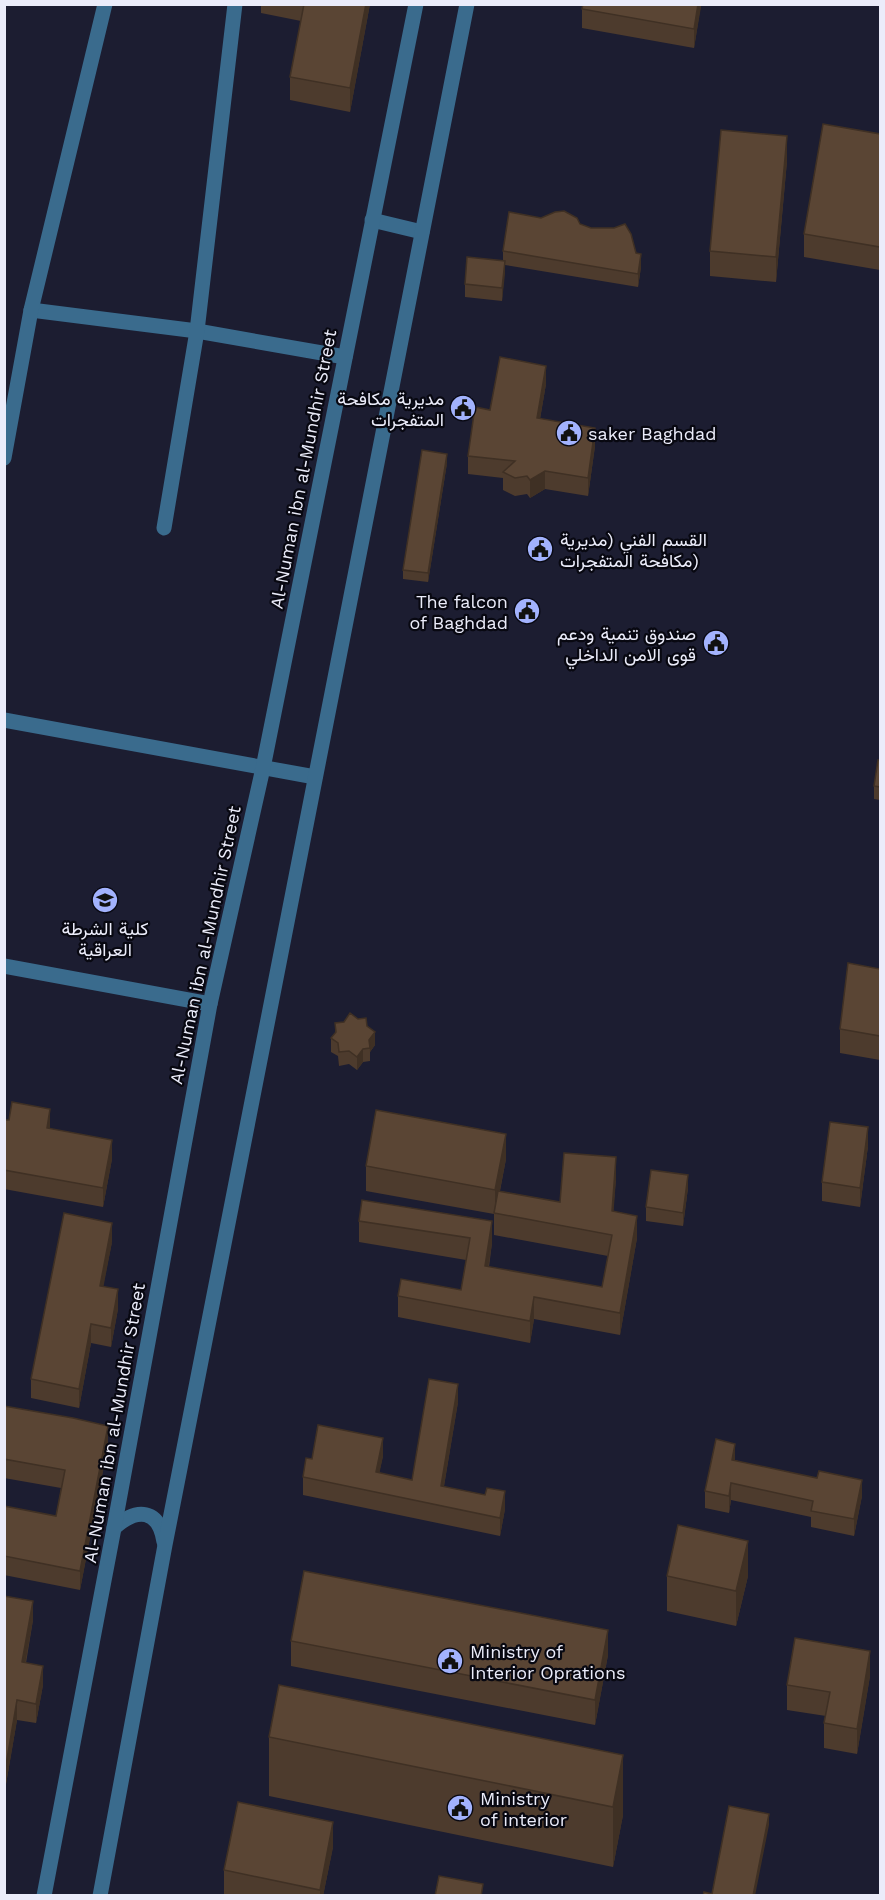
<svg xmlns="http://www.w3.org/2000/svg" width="885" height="1900" font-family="'Work Sans',Vazirmatn,sans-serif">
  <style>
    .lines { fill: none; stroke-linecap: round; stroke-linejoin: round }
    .minor { stroke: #3a6b8d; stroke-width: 15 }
    .wall { fill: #4d3b2d }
    .shaded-wall { fill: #3f3024 }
    .building { fill: #5a4534; stroke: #3f3024; stroke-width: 1.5 }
    .labels { text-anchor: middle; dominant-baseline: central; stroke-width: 4.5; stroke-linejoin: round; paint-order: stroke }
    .poi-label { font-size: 18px; fill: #ebecfa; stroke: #080811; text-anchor: start }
    .street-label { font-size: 18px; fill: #ebecfa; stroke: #080811 }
  </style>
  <rect width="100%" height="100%" fill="#1c1d31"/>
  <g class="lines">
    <g class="minor">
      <polyline points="372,220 422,232"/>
      <polyline points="31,310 197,331 345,357"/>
      <polyline points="4,458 31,310 105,4"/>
      <polyline points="164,528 197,331 235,4"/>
      <polyline points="4,720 315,777"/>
      <polyline points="4,966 210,1004"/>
      <path d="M114 1528C137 1507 159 1509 164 1542"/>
      <polyline points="44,1896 114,1528 210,1004 263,768 416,4"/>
      <polyline points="100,1896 165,1545 467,4"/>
    </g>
  </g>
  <g class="wall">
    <polygon points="261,4 370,4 350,112 290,100 290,77 301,21 261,13"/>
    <polygon points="701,4 694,48 582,28 582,9"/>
    <polygon points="880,134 880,270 804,257 804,234"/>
    <polygon points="787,161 776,282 710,276 710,251"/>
    <polygon points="541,218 580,224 641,267 638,287 505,265 502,301 465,297 465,284 503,261 503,251"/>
    <polygon points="546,384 540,419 595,446 588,496 545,489 530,498 527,494 515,496 503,490 503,478 468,474 468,456 490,410"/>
    <polygon points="447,463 428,582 403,579 403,570"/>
    <polygon points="880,760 880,800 874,799 874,786"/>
    <polygon points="880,969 880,1060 840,1053 840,1029"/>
    <polygon points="335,1023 367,1026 375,1045 370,1052 370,1061 363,1062 357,1070 349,1064 339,1066 338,1056 331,1052 331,1038 335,1034"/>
    <polygon points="4,1120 50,1129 112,1159 103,1207 4,1189"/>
    <polygon points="868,1146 860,1207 822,1201 822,1182"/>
    <polygon points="506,1159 500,1191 560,1202 616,1179 613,1212 637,1238 620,1335 534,1319 530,1343 398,1317 398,1296 461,1290 466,1260 359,1242 359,1221 362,1200 492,1243 489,1267 602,1287 608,1256 494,1235 494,1214 366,1191 366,1166"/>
    <polygon points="688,1188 683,1226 646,1221 646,1207"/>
    <polygon points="112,1242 103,1286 118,1309 111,1347 91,1343 79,1408 31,1398 31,1379"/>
    <polygon points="458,1402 444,1486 505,1509 500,1536 303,1495 303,1477 312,1459 383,1456 379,1473 412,1480"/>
    <polygon points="4,1406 108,1445 80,1590 4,1575 4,1506 56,1516 61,1488 4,1478"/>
    <polygon points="735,1460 862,1496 854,1536 811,1527 811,1517 731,1500 729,1513 705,1508 705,1491"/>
    <polygon points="667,1576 748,1576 736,1626 667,1611"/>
    <polygon points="4,1596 33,1620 26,1663 43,1685 36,1723 17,1720 6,1784 4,1784"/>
    <polygon points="291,1641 608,1655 595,1725 291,1666"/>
    <polygon points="870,1676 857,1754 824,1748 824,1723 826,1716 787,1710 787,1685"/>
    <polygon points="269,1737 623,1755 623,1815 613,1867 269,1796"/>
    <polygon points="333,1847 323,1896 224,1895 224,1870"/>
  </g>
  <g class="shaded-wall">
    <polygon points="366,4 370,4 350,112 350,88"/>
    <polygon points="698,4 701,4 701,7 694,48 694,29"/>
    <polygon points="787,136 787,161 776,282 776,257"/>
    <polygon points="641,254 641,267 638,287 638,274"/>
    <polygon points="505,261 505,274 502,301 502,288"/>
    <polygon points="546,366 546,384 537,436 537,418"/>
    <polygon points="595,428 595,446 588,496 588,478"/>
    <polygon points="447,454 447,463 428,582 428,573"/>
    <polygon points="545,471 545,489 530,498 530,480"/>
    <polygon points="375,1032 375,1045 370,1052 369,1040"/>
    <polygon points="363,1049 363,1062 357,1070 357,1057"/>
    <polygon points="50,1109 50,1128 47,1147 47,1128"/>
    <polygon points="868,1127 868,1146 860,1207 860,1188"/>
    <polygon points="506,1134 506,1159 495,1215 495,1190"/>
    <polygon points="112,1140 112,1159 103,1207 103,1188"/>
    <polygon points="616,1157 616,1179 612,1233 612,1211"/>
    <polygon points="688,1175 688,1188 683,1226 683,1213"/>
    <polygon points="637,1216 637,1238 620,1335 620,1313"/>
    <polygon points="492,1221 492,1243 485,1288 485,1266"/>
    <polygon points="112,1223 112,1242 100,1305 100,1286"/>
    <polygon points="118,1289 118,1309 111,1347 111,1328"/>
    <polygon points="534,1297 534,1319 530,1343 530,1321"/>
    <polygon points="91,1324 91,1343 79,1408 79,1389"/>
    <polygon points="458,1384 458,1402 441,1504 441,1486"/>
    <polygon points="108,1426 108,1445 80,1590 80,1571"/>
    <polygon points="383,1438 383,1456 376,1490 376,1472"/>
    <polygon points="735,1444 735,1461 732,1460"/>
    <polygon points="862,1480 862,1496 854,1536 854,1519"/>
    <polygon points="731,1483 731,1500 729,1513 729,1496"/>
    <polygon points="505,1491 505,1509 500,1536 500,1518"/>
    <polygon points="748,1541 748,1576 736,1626 736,1591"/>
    <polygon points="33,1601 33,1620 22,1681 22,1662"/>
    <polygon points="608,1630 608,1655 595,1725 595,1700"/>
    <polygon points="870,1651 870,1676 857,1754 857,1729"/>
    <polygon points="43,1666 43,1685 36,1723 36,1704"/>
    <polygon points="17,1700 17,1720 6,1784 6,1765"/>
    <polygon points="623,1755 623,1815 613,1867 613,1807"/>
    <polygon points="769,1814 769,1825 755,1896 753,1896"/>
    <polygon points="333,1822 333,1847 323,1896 320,1896 320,1890"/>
  </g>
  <g class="building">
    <polygon points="304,4 366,4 350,88 290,77"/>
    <polygon points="583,4 698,4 694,29 582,9"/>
    <polygon points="823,124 880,134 880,247 804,234"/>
    <polygon points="721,130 787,136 776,257 710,251"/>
    <polygon points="564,211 577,218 580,224 591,228 614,228 625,224 631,234 636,253 641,254 638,274 503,251 509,212 541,218 555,212"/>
    <polygon points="467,257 505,261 502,288 465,284"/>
    <polygon points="500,357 546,366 537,418 595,428 588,478 545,471 530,480 527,476 515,478 503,472 515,461 468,456 475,407 490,410"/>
    <polygon points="422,450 447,454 428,573 403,570"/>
    <polygon points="878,760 880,760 880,787 874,786"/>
    <polygon points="848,963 880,969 880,1036 840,1029"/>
    <polygon points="350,1013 358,1019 366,1018 367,1026 375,1032 369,1040 370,1048 363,1049 357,1057 349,1051 339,1052 338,1043 331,1038 336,1032 335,1023 344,1022"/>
    <polygon points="12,1102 50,1109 47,1128 112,1140 103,1188 4,1170 4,1120 9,1120"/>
    <polygon points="376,1110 506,1134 495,1190 366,1166"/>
    <polygon points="830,1122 868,1127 860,1188 822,1182"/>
    <polygon points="564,1153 616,1157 612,1211 637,1216 620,1313 534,1297 530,1321 398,1296 401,1279 461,1290 470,1238 359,1221 362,1200 492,1221 485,1266 602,1287 612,1235 494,1213 498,1191 560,1202"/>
    <polygon points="651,1170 688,1175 683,1213 646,1207"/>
    <polygon points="64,1213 112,1223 100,1286 118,1289 111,1328 91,1324 79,1389 31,1379"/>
    <polygon points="429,1379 458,1384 441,1486 485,1495 487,1488 505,1491 500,1518 303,1477 306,1458 312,1459 318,1425 383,1438 376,1472 412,1480"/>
    <polygon points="4,1406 73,1418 108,1426 80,1571 4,1556 4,1506 56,1516 65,1470 4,1459"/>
    <polygon points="716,1439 735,1444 732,1460 817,1478 819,1471 862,1480 854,1519 811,1511 813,1501 731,1483 729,1496 705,1491"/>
    <polygon points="678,1525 748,1541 736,1591 667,1576"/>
    <polygon points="304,1571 608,1630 595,1700 291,1641"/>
    <polygon points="4,1596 33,1601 22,1662 43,1666 36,1704 17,1700 6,1765 4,1765"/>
    <polygon points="795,1638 870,1651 857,1729 824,1723 830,1692 787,1685"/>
    <polygon points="279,1685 623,1755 613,1807 269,1737"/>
    <polygon points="238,1802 333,1822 320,1890 224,1870"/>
    <polygon points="729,1806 769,1814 753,1896 703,1896 704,1892 712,1894"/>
    <polygon points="439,1876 483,1884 481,1896 435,1896"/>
  </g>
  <defs>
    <g id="civic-disc" transform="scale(1.35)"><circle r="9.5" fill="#a2b2fd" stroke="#080811"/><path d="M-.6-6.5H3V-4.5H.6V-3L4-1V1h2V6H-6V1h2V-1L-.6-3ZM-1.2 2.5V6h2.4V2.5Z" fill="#111"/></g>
    <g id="school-disc" transform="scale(1.35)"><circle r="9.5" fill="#a2b2fd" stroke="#080811"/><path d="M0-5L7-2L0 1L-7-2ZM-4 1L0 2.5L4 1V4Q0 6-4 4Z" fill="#111"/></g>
  </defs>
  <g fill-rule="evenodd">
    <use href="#civic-disc" x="463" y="408"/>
    <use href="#civic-disc" x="569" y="433"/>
    <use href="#civic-disc" x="540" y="549"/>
    <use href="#civic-disc" x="527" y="611"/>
    <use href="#civic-disc" x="716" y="643"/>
    <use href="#school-disc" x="105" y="900"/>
    <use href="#civic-disc" x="450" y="1661"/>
    <use href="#civic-disc" x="460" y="1808"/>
  </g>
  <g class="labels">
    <g class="poi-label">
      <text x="444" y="398" text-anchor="end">مديرية مكافحة<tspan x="444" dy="21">المتفجرات</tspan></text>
      <text x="588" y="433">saker Baghdad</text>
      <text x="560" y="539">القسم الفني (مديرية<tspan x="560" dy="21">مكافحة المتفجرات)</tspan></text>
      <text x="508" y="601" text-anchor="end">The falcon<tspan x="508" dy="21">of Baghdad</tspan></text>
      <text x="696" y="633" text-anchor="end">صندوق تنمية ودعم<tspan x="696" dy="21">قوى الامن الداخلي</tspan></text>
      <text x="105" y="928" text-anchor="middle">كلية الشرطة<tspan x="105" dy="21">العراقية</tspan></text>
      <text x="470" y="1651">Ministry of<tspan x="470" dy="21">Interior Oprations</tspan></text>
      <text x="480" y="1798">Ministry<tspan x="480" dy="21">of interior</tspan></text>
    </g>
    <g class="street-label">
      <text transform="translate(303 469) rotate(-79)">Al-Numan ibn al-Mundhir Street</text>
      <text transform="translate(205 945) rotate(-78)">Al-Numan ibn al-Mundhir Street</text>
      <text transform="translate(114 1423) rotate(-80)">Al-Numan ibn al-Mundhir Street</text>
    </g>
  </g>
  <rect width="885" height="1900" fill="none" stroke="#ebecfa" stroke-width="12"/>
</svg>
